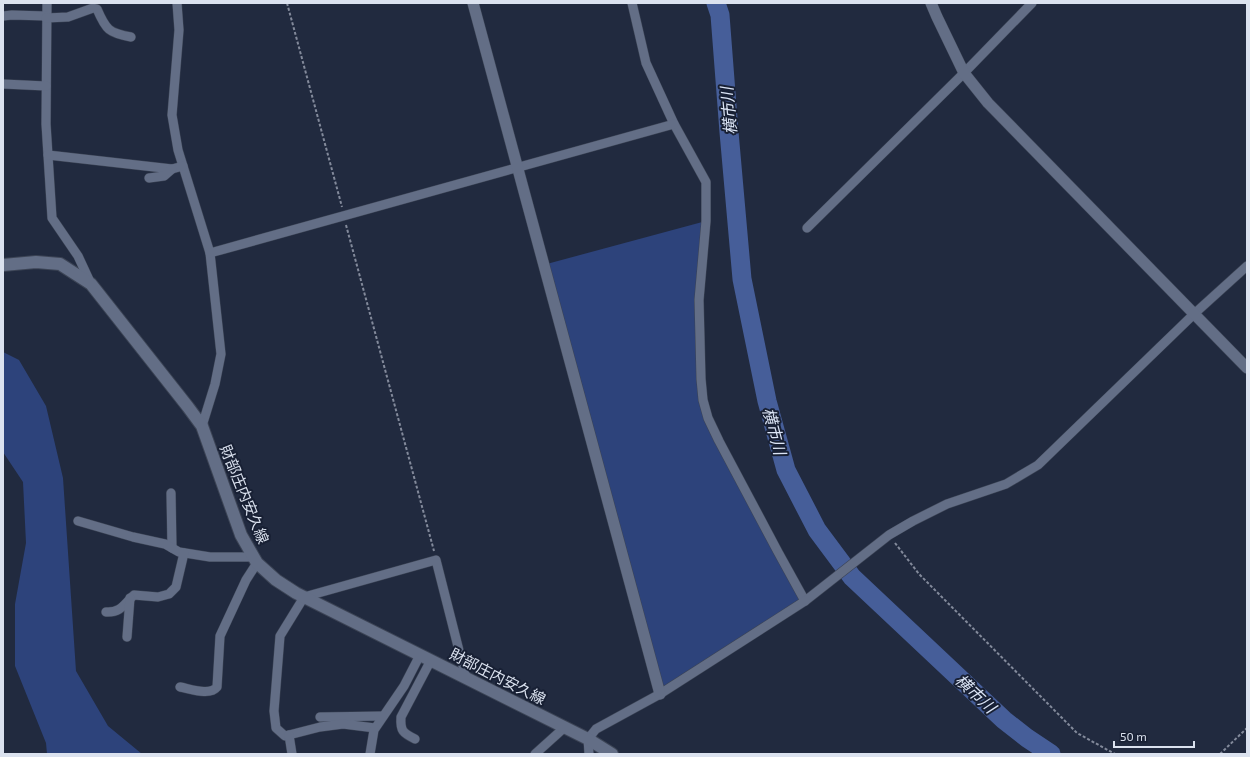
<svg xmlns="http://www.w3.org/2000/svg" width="1250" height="757" font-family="'Exo 2','Noto Sans JP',sans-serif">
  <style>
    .green { fill: #2d437b }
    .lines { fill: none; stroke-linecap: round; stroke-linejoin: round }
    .river { stroke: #465e99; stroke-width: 19 }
    .minor-casing { stroke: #3c4455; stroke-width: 10 }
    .tertiary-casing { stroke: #3c4455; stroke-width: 12 }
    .secondary-casing { stroke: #3c4455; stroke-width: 14 }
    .path { stroke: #838a9b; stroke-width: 2; stroke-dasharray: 3 2; stroke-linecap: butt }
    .minor { stroke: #636e86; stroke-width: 9 }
    .tertiary { stroke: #636e86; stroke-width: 11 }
    .secondary { stroke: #636e86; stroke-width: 12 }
    .labels { text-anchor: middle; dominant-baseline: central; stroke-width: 4; stroke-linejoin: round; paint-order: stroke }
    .street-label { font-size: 15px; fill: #dbe2ef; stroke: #182034 }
    .water-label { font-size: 16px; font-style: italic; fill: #dce5f6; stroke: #182034 }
  </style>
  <rect width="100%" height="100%" fill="#212a3f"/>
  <g class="green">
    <polygon points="706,221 699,300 703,400 805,601 660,694 543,265"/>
    <polygon points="3,352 19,360 46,406 63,478 76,671 108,726 142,754 47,754 46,743 15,666 15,604 26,543 23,482 3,452"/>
  </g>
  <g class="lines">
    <polyline class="river" points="716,3 720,15 729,132 742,279 767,401 786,470 817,530 852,577 1004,720 1027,738 1051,754"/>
    <g class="minor-casing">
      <g id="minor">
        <polyline points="47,3 46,124 52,218 78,256 91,284"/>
        <polyline points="177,3 179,30 172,115 178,150 210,253 221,354 215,384 202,426"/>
        <polyline points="632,3 646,63 674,124 706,182 706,221 699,300 701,379 703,400 708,418 719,441 778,552 805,601"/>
        <polyline points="3,16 12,15 46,16"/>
        <path d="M46 18 68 17 93 8 97 9C106 30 109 33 131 37"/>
        <polyline points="3,84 46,86"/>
        <polyline points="48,155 172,169 183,166"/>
        <polyline points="149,178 164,176 172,169"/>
        <polyline points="807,228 964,73 1032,3"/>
        <polyline points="210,253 674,124"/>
        <polyline points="171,493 172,548"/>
        <polyline points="78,521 133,537 165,544 179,552 210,557 254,557"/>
        <path d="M106 612C121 613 124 604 134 595L158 597 169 594 176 587 184 553"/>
        <polyline points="127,637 130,598"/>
        <path d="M180 687C191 689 210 696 217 687L220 636 246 580 257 563"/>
        <polyline points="320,717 383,716"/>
        <polyline points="375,728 343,724 320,727 285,736 276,728 274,711 280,636 304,597 436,560 466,678"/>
        <polyline points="289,735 292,754"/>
        <path d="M415 739C403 733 400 731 401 717L431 660"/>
        <polyline points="370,754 374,730 404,686 420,655"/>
        <polyline points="535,754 565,727"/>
        <polyline points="589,754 588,739 596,729 660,694 805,601 889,535 913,521 947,504 1006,484 1038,465 1194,314 1247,266"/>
      </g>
    </g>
    <g class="tertiary-casing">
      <g id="tertiary">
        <polyline points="473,3 660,694"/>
        <polyline points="931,3 937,17 964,73 988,103 1247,368"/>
      </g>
    </g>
    <g class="secondary-casing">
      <polyline id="secondary" points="3,265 36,262 60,264 91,284 188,407 202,426 241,535 257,563 276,580 296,593 588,739 612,754"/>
    </g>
    <g class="path">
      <polyline points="287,3 342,207"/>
      <polyline points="346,225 434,551"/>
      <polyline points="895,543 919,574 1077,733 1115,754"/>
      <polyline points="1220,754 1247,728"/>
    </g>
    <use href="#minor" class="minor"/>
    <use href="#tertiary" class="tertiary"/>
    <use href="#secondary" class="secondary"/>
  </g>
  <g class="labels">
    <g class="street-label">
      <text transform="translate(245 494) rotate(68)">財部庄内安久線</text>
      <text transform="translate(498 676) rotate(27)">財部庄内安久線</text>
    </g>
    <g class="water-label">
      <text transform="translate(728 111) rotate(-95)">横市川</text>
      <text transform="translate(775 431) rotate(75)">横市川</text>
      <text transform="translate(976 693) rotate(43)">横市川</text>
    </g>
  </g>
  <rect width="1250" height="757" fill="none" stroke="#dbe2ef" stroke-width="8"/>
  <path d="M1114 741v6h80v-6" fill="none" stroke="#dbe2ef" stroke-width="2"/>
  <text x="1120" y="741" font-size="12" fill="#dbe2ef" stroke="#182034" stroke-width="3" paint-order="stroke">50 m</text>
</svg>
